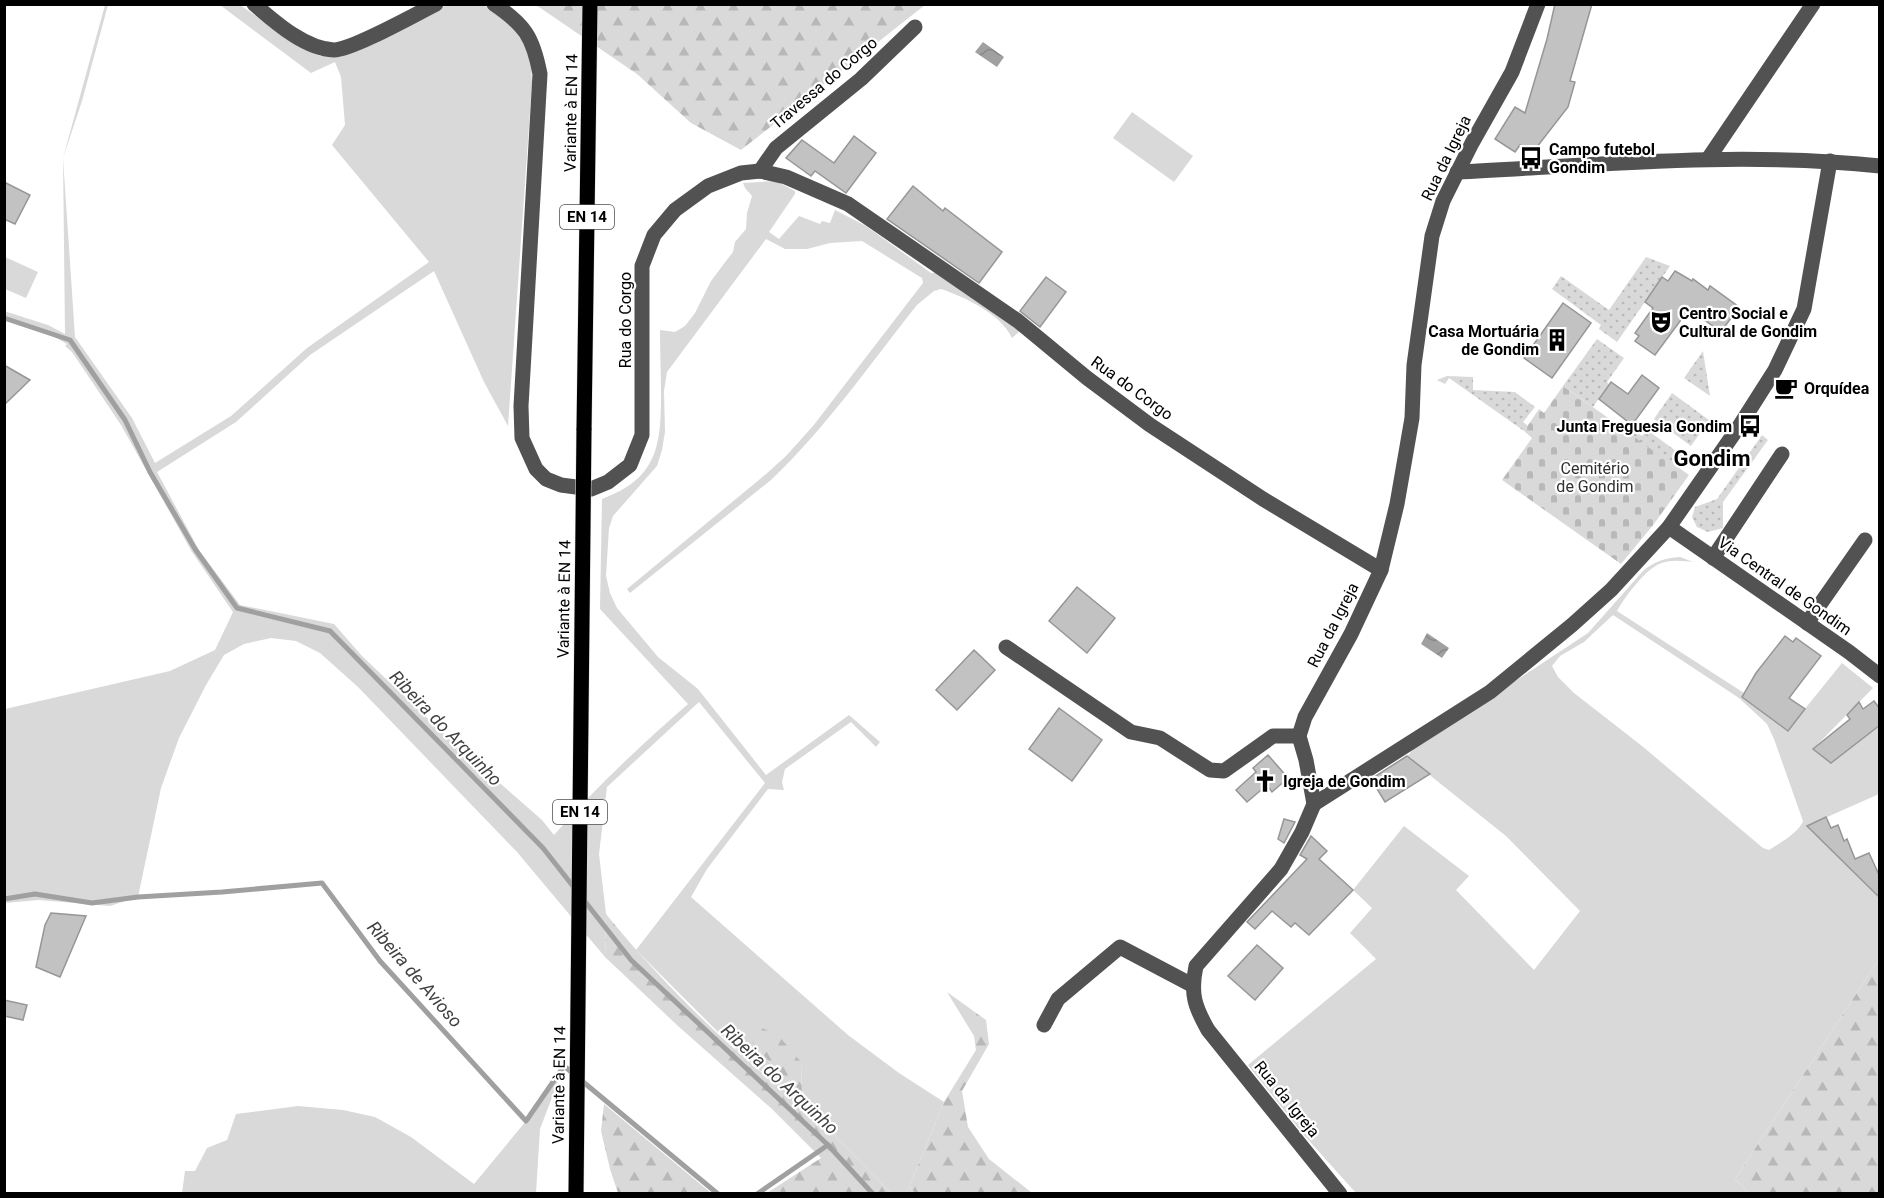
<svg xmlns="http://www.w3.org/2000/svg" width="1884" height="1198" font-family="Roboto,sans-serif">
  <style>
    .grass { fill: #d9d9d9; fill-rule: evenodd }
    .forest { fill: url(#forest-firs) }
    .cemetery { fill: url(#cemetery-stones) }
    .park { fill: url(#park-dots) }
    .water { fill: url(#water-waves) }
    .lines { fill: none; stroke-linecap: round; stroke-linejoin: round }
    .stream { stroke: #a0a0a0; stroke-width: 5 }
    .building { fill: #c2c2c2; stroke: #969696; stroke-width: 1.5 }
    .major-casing { stroke: #dbdbdb; stroke-width: 16 }
    .minor { stroke: #525252; stroke-width: 15 }
    .major { stroke: #000; stroke-width: 15 }
    .major-bridge-casing { stroke: #dbdbdb; stroke-width: 16; stroke-linecap: butt }
    .major-bridge { stroke: #000; stroke-width: 15 }
    .labels { text-anchor: middle; dominant-baseline: central; stroke-width: 4.5; stroke-linejoin: round; paint-order: stroke }
    .shield { fill: #fff; stroke: #4c4c4c; stroke-width: 1.5 }
    .shield-label { font-size: 15px; font-weight: bold; fill: #000 }
    .street-label { font-size: 16px; fill: #000; stroke: #fff }
    .poi-label { font-size: 16px; font-weight: bold; fill: #000; stroke: #fff; text-anchor: start }
    .park-label { font-size: 16px; fill: #303030; stroke: #fff }
    .water-label { font-size: 18px; font-style: italic; fill: #414141; stroke: #fff }
    .district-label { font-size: 22px; font-weight: bold; fill: #000; stroke: #fff }
  </style>
  <defs>
    <pattern id="forest-firs" width="22" height="20" patternUnits="userSpaceOnUse" patternTransform="scale(1.5)"><rect width="22" height="20" fill="#d9d9d9"/><path d="M5 1l3.5 6h-7zM16 11l3.5 6h-7z" fill="#b8b8b8"/></pattern>
    <pattern id="cemetery-stones" width="16" height="16" patternUnits="userSpaceOnUse" patternTransform="scale(1.5)"><rect width="16" height="16" fill="#d9d9d9"/><path d="M2 7V4a2 2 0 0 1 4 0v3zM10 15v-3a2 2 0 0 1 4 0v3z" fill="#b8b8b8"/></pattern>
    <pattern id="park-dots" width="8" height="8" patternUnits="userSpaceOnUse" patternTransform="scale(1.5)"><rect width="8" height="8" fill="#d9d9d9"/><path d="M2 2h.1M6 6h.1" fill="none" stroke="#b8b8b8" stroke-width="1.8" stroke-linecap="round"/></pattern>
    <pattern id="water-waves" width="16" height="10" patternUnits="userSpaceOnUse" patternTransform="scale(1.5)"><rect width="16" height="10" fill="#a0a0a0"/><path d="M0 5q4-4 8 0t8 0" fill="none" stroke="#888"/></pattern>
  </defs>
  <rect width="100%" height="100%" fill="#fff"/>
  <g class="grass">
    <path d="M105 5H108L82 101 63 158 75 337 132 418 155 463 231 416 307 348 429 262 332 145 345 125 341 77 335 62 311 73 220 5H240L289 39 320 56H332L352 50 447 5H483L501 14 514 27 524 43 531 61 532 83 508 426 484 382 434 271 310 355 236 422 157 472 199 550 240 605 334 624 362 656 444 734 542 820 554 835C595 788 641 745 688 704L600 609 602 499C656 479 661 448 661 396 661 374 660 352 660 330L675 332 685 326 695 313 711 281 726 261 733 252 735 242 746 229 747 213 752 196 745 188 743 183 776 181 795 191V194L769 232 779 239 799 216 820 224 822 221 830 223 835 210 866 226 931 273H936L1020 331 1012 338C1001 314 965 297 941 289L934 291 917 305C870 364 826 428 771 480L630 593 627 589 766 474 786 456 813 426 923 283 922 278 917 275 862 241 830 243 807 249H785L766 239 667 372 664 391 665 432 662 450 657 466 613 516 609 528 606 576 610 593 617 608 658 657 698 689 766 775 849 715 880 742 876 747 851 722 785 769 782 782 784 790 768 789 707 869 691 897 848 1035 899 1073 944 1102 909 1187 915 1193H891L837 1138 802 1091 801 1062 753 1043 772 1065 768 1077 741 1055 636 950 765 783 699 702 607 787 599 854 606 914 605 957 517 852 358 687 320 653 296 641 271 638 244 644 224 655 206 685 179 738 161 788 138 897 110 906 39 900 5 903V709L170 671 215 650 233 612 192 552 121 425 72 352 65 346 67 344 46 332 5 320 4 311 48 325 65 334 63 158Z"/>
    <polygon points="1132,112 1193,156 1174,182 1113,138"/>
    <polygon points="5,257 38,272 26,298 5,289"/>
    <path d="M1680 557 1693 562C1683 561 1669 559 1659 564 1644 571 1625 597 1617 611L1744 693 1742 698 1787 731 1842 663 1873 688 1813 749 1832 763 1879 725V794L1807 826 1879 898V959L1735 1179 1749 1193H1356L1303 1134 1248 1065 1376 959 1350 933 1372 908 1353 890 1404 826 1469 876 1456 890 1534 970 1580 911 1506 836 1407 757 1414 748 1426 740 1588 633 1643 571C1655 561 1665 558 1680 557ZM1613 615 1739 698 1767 724 1774 739 1803 821C1799 833 1779 843 1769 850L1763 848 1642 746 1574 693 1558 677 1552 666 1560 656 1584 642Z"/>
    <polygon points="564,1066 540,1129 536,1193 182,1193 185,1171 195,1171 207,1148 227,1140 236,1114 298,1106 343,1110 375,1117 411,1137 474,1184 526,1121"/>
  </g>
  <g class="forest">
    <polygon points="536,5 925,5 741,150 691,123 637,74"/>
    <path d="M606 914C654 973 709 1029 767 1077L772 1065 753 1043 751 1023 778 1035 801 1062 802 1092 837 1138 891 1193H767L821 1158 772 1109 678 1026 605 957Z"/>
    <polygon points="1879,959 1879,1193 1749,1193 1735,1179"/>
    <polygon points="947,992 986,1020 989,1044 962,1091 968,1127 989,1159 1032,1193 915,1193 909,1187 944,1102 976,1050 974,1036"/>
    <polygon points="604,1104 711,1193 618,1193 610,1169 601,1131"/>
  </g>
  <polygon class="cemetery" points="1563,386 1689,475 1654,524 1621,564 1502,480 1532,438 1524,431 1539,409 1544,413"/>
  <g class="park">
    <polygon points="1646,257 1670,266 1617,342 1599,329 1601,325 1552,289 1561,276 1609,310"/>
    <polygon points="1597,339 1624,358 1607,382 1609,384 1593,407 1563,386"/>
    <polygon points="1703,351 1710,396 1684,378"/>
    <polygon points="1447,376 1473,377 1473,390 1515,392 1535,407 1523,422 1528,426 1524,431 1449,378 1445,384 1437,380"/>
    <polygon points="1672,393 1709,420 1691,446 1654,419"/>
    <polygon points="1629,426 1642,436 1647,430 1683,456 1675,467 1625,430"/>
    <polygon points="1762,435 1768,440 1723,502 1723,528 1708,532 1697,527 1692,517 1695,507 1717,499"/>
  </g>
  <g class="water">
    <polygon points="983,42 1004,57 997,67 975,52"/>
    <polygon points="1427,633 1449,648 1442,658 1421,644"/>
  </g>
  <g class="lines">
    <g class="stream">
      <polyline points="4,318 70,340 125,420 150,472 195,549 237,608 330,631 543,848 576,890"/>
      <polyline points="4,899 35,894 92,903 138,897 222,892 322,883 380,961 526,1121 564,1066 718,1194"/>
      <polyline points="583,899 631,960 828,1145 873,1194"/>
      <polyline points="757,1194 828,1145"/>
    </g>
  </g>
  <g class="building">
    <polygon points="1555,4 1592,4 1570,81 1575,82 1568,107 1533,152 1520,145 1515,152 1495,139 1515,107 1525,113 1547,39"/>
    <polygon points="854,136 876,153 846,193 815,171 811,176 786,158 802,140 834,163"/>
    <polygon points="4,182 30,195 15,224 4,219"/>
    <polygon points="913,186 943,211 945,208 1002,252 979,283 887,219"/>
    <polygon points="1675,271 1692,281 1693,279 1708,290 1710,286 1739,307 1721,332 1689,309 1655,355 1635,341 1639,336 1635,333 1653,308 1645,302 1662,277 1668,281"/>
    <polygon points="1046,277 1066,292 1040,327 1020,311"/>
    <polygon points="1563,303 1591,323 1552,378 1524,358"/>
    <polygon points="4,365 30,380 4,405"/>
    <polygon points="1642,375 1659,388 1632,425 1599,399 1611,382 1628,394"/>
    <polygon points="1077,587 1115,618 1087,653 1049,621"/>
    <polygon points="1785,636 1793,642 1796,638 1821,656 1789,698 1805,709 1788,731 1742,697 1756,673"/>
    <polygon points="974,650 995,670 957,710 936,690"/>
    <polygon points="1874,701 1880,709 1880,725 1831,763 1813,749 1850,719 1847,715 1859,702 1863,709"/>
    <polygon points="1059,708 1102,740 1072,781 1029,749"/>
    <polygon points="1268,755 1288,778 1272,792 1267,785 1247,802 1236,790 1256,772 1253,768"/>
    <polygon points="1407,756 1430,774 1385,802 1371,779"/>
    <polygon points="1826,817 1831,828 1838,825 1844,841 1847,839 1855,859 1869,853 1880,877 1880,898 1807,826"/>
    <polygon points="1284,819 1295,822 1284,843 1278,839"/>
    <polygon points="1311,836 1327,851 1319,859 1353,890 1309,935 1295,923 1291,927 1272,911 1255,929 1247,922 1307,859 1300,855"/>
    <polygon points="51,913 86,916 60,977 36,967 45,925"/>
    <polygon points="1257,945 1283,968 1255,1000 1228,976"/>
    <polygon points="4,1000 27,1005 23,1020 4,1016"/>
  </g>
  <g class="lines">
    <g class="major-casing">
      <polyline id="major" points="584,430 590,4"/>
    </g>
    <g class="minor">
      <path d="M254 4C275 22 305 49 334 50 352 50 416 14 436 4"/>
      <path d="M494 4C525 25 533 37 540 74L521 406 522 438 536 469 546 479 561 485 591 489 608 482 630 465 642 435V266L654 235 675 210 708 186 741 173 760 171 786 177 848 204 1018 321 1087 378 1150 425 1263 499 1381 570"/>
      <polyline points="1708,159 1813,4"/>
      <polyline points="760,171 776,148 861,79 915,27"/>
      <path d="M1457 172C1597 165 1739 151 1880 166"/>
      <polyline points="1669,527 1849,652 1880,676"/>
      <polyline points="1713,558 1782,454"/>
      <polyline points="1807,623 1865,540"/>
      <polyline points="1006,647 1131,732 1160,738 1210,770 1224,771 1273,736 1299,736"/>
      <polyline points="1314,804 1490,692 1572,625 1611,590 1669,527 1740,425 1775,370 1804,309 1830,161"/>
      <polyline points="1044,1025 1058,999 1120,947 1192,985"/>
      <path d="M1340 1194 1208 1030C1195 1007 1190 994 1196 966L1281 869 1302 832 1314 804 1306 760 1299 736 1305 717 1351 634 1381 570 1397 504 1412 418 1414 365 1432 236 1443 201 1472 143 1512 72 1538 4"/>
    </g>
    <use href="#major" class="major"/>
    <g class="major-bridge-casing">
      <polyline id="major-bridge" points="576,1194 584,430"/>
    </g>
    <use href="#major-bridge" class="major-bridge"/>
  </g>
  <defs>
    <g id="bus-bare" transform="scale(1.8)"><path d="M-5-6H5V4H4V6H2V4H-2V6H-4V4H-5ZM-3.5-4V0h7V-4ZM-3.5 1.2v1.5H-2V1.2ZM2 1.2v1.5H3.5V1.2Z" fill="#000" stroke="#fff" stroke-width="2.5" paint-order="stroke"/></g>
    <g id="theatre-bare" transform="scale(1.8)"><path d="M-5-5.5Q0-4 5-5.5V0Q5 5 0 6Q-5 5-5 0ZM-3.3-2.5H-1v1.5H-3.3ZM1-2.5H3.3v1.5H1ZM-2.8 1Q0 5.5 2.8 1Z" fill="#000" stroke="#fff" stroke-width="2.5" paint-order="stroke"/></g>
    <g id="building-bare" transform="scale(1.8)"><path d="M-4-6H4V6H1V3H-1V6H-4ZM-2.5-4.3h1.7v1.8h-1.7ZM.8-4.3h1.7v1.8H.8ZM-2.5-1h1.7V.8h-1.7ZM.8-1h1.7V.8H.8Z" fill="#000" stroke="#fff" stroke-width="2.5" paint-order="stroke"/></g>
    <g id="cafe-bare" transform="scale(1.8)"><path d="M-5.5-4.5H6V0H3Q3 3.5 0 3.5H-2.5Q-5.5 3.5-5.5 0ZM3-3.2v2h1.7v-2ZM-6 4.5H4V6H-6Z" fill="#000" stroke="#fff" stroke-width="2.5" paint-order="stroke"/></g>
    <g id="church-bare" transform="scale(1.8)"><path d="M-1.2-6h2.4v3.5h3.3v2.4h-3.3V6h-2.4V-.1h-3.3v-2.4h3.3Z" fill="#000" stroke="#fff" stroke-width="2.5" paint-order="stroke"/></g>
  </defs>
  <g fill-rule="evenodd">
    <use href="#bus-bare" x="1531" y="158"/>
    <use href="#theatre-bare" x="1661" y="322"/>
    <use href="#building-bare" x="1557" y="340"/>
    <use href="#cafe-bare" x="1786" y="388"/>
    <use href="#bus-bare" x="1750" y="426"/>
    <use href="#church-bare" x="1265" y="781"/>
  </g>
  <g class="labels">
    <g class="shield">
      <rect x="560" y="205" width="54" height="24" rx="4.5"/>
      <rect x="553" y="800" width="54" height="24" rx="4.5"/>
    </g>
    <g class="shield-label">
      <text x="587" y="217">EN 14</text>
      <text x="580" y="812">EN 14</text>
    </g>
    <g class="street-label">
      <text transform="translate(824 83) rotate(-40)">Travessa do Corgo</text>
      <text transform="translate(571 113) rotate(-89)">Variante à EN 14</text>
      <text transform="translate(1446 158) rotate(-64)">Rua da Igreja</text>
      <text transform="translate(625 320) rotate(-90)">Rua do Corgo</text>
      <text transform="translate(1132 388) rotate(36)">Rua do Corgo</text>
      <text transform="translate(1785 586) rotate(35)">Via Central de Gondim</text>
      <text transform="translate(564 599) rotate(-89)">Variante à EN 14</text>
      <text transform="translate(1333 625) rotate(-63)">Rua da Igreja</text>
      <text transform="translate(559 1085) rotate(-89)">Variante à EN 14</text>
      <text transform="translate(1287 1099) rotate(51)">Rua da Igreja</text>
    </g>
    <g class="poi-label">
      <text x="1549" y="149">Campo futebol<tspan x="1549" dy="18">Gondim</tspan></text>
      <text x="1679" y="313">Centro Social e<tspan x="1679" dy="18">Cultural de Gondim</tspan></text>
      <text x="1539" y="331" text-anchor="end">Casa Mortuária<tspan x="1539" dy="18">de Gondim</tspan></text>
      <text x="1804" y="388">Orquídea</text>
      <text x="1732" y="426" text-anchor="end">Junta Freguesia Gondim</text>
      <text x="1283" y="781">Igreja de Gondim</text>
    </g>
    <g class="park-label">
      <text x="1595" y="468">Cemitério<tspan x="1595" dy="18">de Gondim</tspan></text>
    </g>
    <g class="water-label">
      <text transform="translate(446 728) rotate(46)">Ribeira do Arquinho</text>
      <text transform="translate(415 974) rotate(49)">Ribeira de Avioso</text>
      <text transform="translate(780 1079) rotate(43)">Ribeira do Arquinho</text>
    </g>
    <g class="district-label">
      <text x="1712" y="458">Gondim</text>
    </g>
  </g>
  <rect width="1884" height="1198" fill="none" stroke="#000000" stroke-width="12"/>
</svg>
